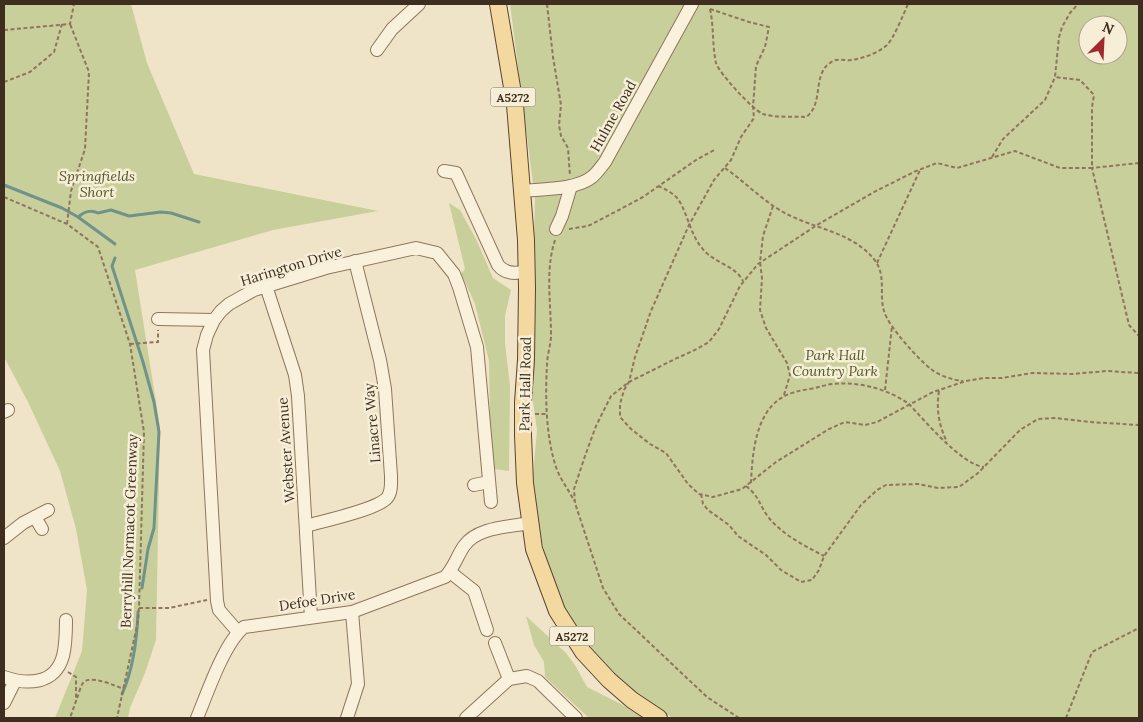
<svg xmlns="http://www.w3.org/2000/svg" width="1143" height="722" font-family="Lora,serif">
  <style>
    .green { fill: #c9cf9b; fill-rule: evenodd }
    .lines { fill: none; stroke-linecap: round; stroke-linejoin: round }
    .stream { stroke: #6f938a; stroke-width: 3 }
    .minor-casing { stroke: #8d765c; stroke-width: 14 }
    .major-casing { stroke: #5b4430; stroke-width: 18 }
    .path { stroke: #8d765c; stroke-width: 2; stroke-dasharray: 4 2.5; stroke-linecap: butt }
    .minor { stroke: #faf1dc; stroke-width: 12 }
    .major { stroke: #f3d9a0; stroke-width: 16 }
    .labels { text-anchor: middle; dominant-baseline: central; stroke-width: 5; stroke-linejoin: round; paint-order: stroke }
    .shield { fill: #f7eed8; stroke: #756857; stroke-width: 1 }
    .shield-label { font-size: 12px; font-weight: bold; fill: #3d2e20 }
    .street-label { font-size: 14px; fill: #3d2e20; stroke: #f7eed8 }
    .park-label { font-size: 14px; font-style: italic; fill: #4d5a26; stroke: #f7eed8 }
  </style>
  <rect width="100%" height="100%" fill="#f0e4c8"/>
  <g class="green">
    <polygon points="4,4 131,4 147,63 194,174 378,211 273,230 135,270 160,427 156,640 145,673 130,708 128,718 55,718 82,651 87,590 76,529 60,471 28,402 4,357"/>
    <path d="M510 4H1139V718H673L650 705 619 680 595 657 558 598 548 567 536 516 533 474 537 430 530 381 535 199ZM1088 25H1118V55H1088Z"/>
    <polygon points="449,203 460,210 476,239 493,278 511,290 505,316 505,343 510,386 509,471 494,469 490,421 489,361 475,304 465,282 459,276 465,269"/>
    <polygon points="526,616 566,653 575,665 587,687 621,704 643,718 589,718 545,677 544,662 534,645"/>
  </g>
  <g class="lines">
    <g class="stream">
      <polyline points="4,185 62,208 78,217 115,244"/>
      <path d="M78 217C84 212 90 209 98 213L111 210 129 216 161 212 171 213 199 222"/>
      <polyline points="115,258 112,266 143,362 154,402 159,432 154,528 148,549 142,588"/>
      <path d="M122 694C133 670 137 639 138 612"/>
    </g>
    <g class="minor-casing">
      <g id="minor">
        <polyline points="377,50 392,29 419,4"/>
        <path d="M444 171 456 173 498 265C505 274 516 274 526 271"/>
        <path d="M522 191C542 189 576 190 592 177 597 173 601 167 605 162L692 4"/>
        <polyline points="556,229 562,216 571,186"/>
        <polyline points="266,286 295,375 298,396 311,617"/>
        <polyline points="158,319 214,320"/>
        <polyline points="4,412 8,410"/>
        <polyline points="474,485 489,482"/>
        <polyline points="35,517 42,529"/>
        <path d="M306 526C323 521 376 510 387 498 392 492 391 483 391 476L385 389 380 360 355 261"/>
        <polyline points="4,538 23,523 48,510"/>
        <polyline points="450,572 474,591 487,630"/>
        <polyline points="238,632 219,610 217,601 203,350 207,335 214,320 221,311 229,304 254,290 326,268 416,248 437,253 454,274 459,287 477,347 491,502"/>
        <polyline points="495,643 509,679"/>
        <path d="M4 677C27 685 55 685 63 656 66 644 66 631 66 620"/>
        <polyline points="4,703 15,681"/>
        <path d="M197 718C207 694 224 643 244 627L352 612 445 577C454 568 457 556 464 546 477 527 509 527 530 523"/>
        <polyline points="347,718 358,684 352,612"/>
        <polyline points="466,718 509,679 527,676 538,681 576,718"/>
      </g>
    </g>
    <g class="major-casing">
      <polyline id="major" points="498,4 515,105 526,240 527,288 526,360 523,402 523,435 525,483 534,549 557,611 583,652 609,680 632,700 659,718"/>
    </g>
    <g class="path">
      <polyline points="547,4 553,57 561,105 559,125 561,136 568,148 570,176"/>
      <polyline points="710,9 749,22 769,27 765,47 756,66 753,107 754,118 741,137 731,160 714,180 689,225 651,311 635,357 629,382 624,390 620,404 620,417 631,429 650,444 666,453 688,484 699,494 713,497 742,489 776,462 829,429 845,422 865,425 877,422 933,392 966,381 984,378 1002,378 1032,373 1072,374 1107,371 1139,373"/>
      <path d="M710 9C714 27 712 45 716 63 719 73 753 110 763 114 776 118 792 116 806 117 824 105 812 75 830 63 837 57 844 61 852 60 864 58 878 53 887 45 894 38 904 13 908 4"/>
      <polyline points="4,30 70,24 74,4"/>
      <polyline points="4,82 30,72 54,52 62,24"/>
      <polyline points="992,157 1003,139 1045,100 1055,77 1059,37 1062,27 1070,13 1078,4"/>
      <polyline points="1139,163 1092,168 1129,325 1139,336"/>
      <path d="M725 168C745 182 762 200 783 212 813 229 855 232 876 262 886 277 879 295 884 311 888 326 918 359 931 369 940 376 953 380 963 381"/>
      <path d="M658 186C665 189 673 193 678 199 688 214 690 234 702 248 713 263 735 265 743 281"/>
      <polyline points="4,197 67,224 98,247 130,344 144,432 139,608 138,621 117,718"/>
      <polyline points="773,206 763,236 760,262 762,278 760,310 766,328 787,363 790,375 784,395"/>
      <polyline points="67,224 71,191 85,149 89,72 70,24"/>
      <polyline points="569,229 588,226 617,211 643,197 696,160 716,149"/>
      <path d="M555 240C545 271 551 302 551 335 551 345 547 355 547 365 545 397 546 437 556 467 560 479 569 490 574 501"/>
      <polyline points="877,263 920,170"/>
      <polyline points="130,344 158,342 158,330"/>
      <polyline points="885,390 892,326"/>
      <path d="M939 391C936 409 939 426 947 442"/>
      <polyline points="535,414 548,414"/>
      <path d="M751 483C752 460 754 432 767 412 778 396 791 392 809 389 817 388 824 385 832 384 858 381 888 389 909 404 924 420 962 465 984 467"/>
      <path d="M746 486C760 497 759 505 769 518 783 535 805 546 824 556"/>
      <polyline points="701,494 703,504 708,510 729,525 738,536 766,555 781,570 801,582 812,580 819,570 824,556 861,505 877,490 886,485 918,484 938,488 959,487 978,473 1020,430 1038,419 1056,418 1089,422 1139,425"/>
      <polyline points="139,608 169,608 207,600"/>
      <polyline points="68,672 76,677 76,701 70,718"/>
      <path d="M77 698C79 694 80 687 83 683 90 674 115 686 124 689"/>
      <polyline points="739,718 707,697 619,614 603,588 575,503 574,489 585,456 596,426 611,396 629,382 675,359 697,349 709,342 719,329 740,286 758,264 817,225 876,191 916,171 937,163 957,168 1015,151 1060,168 1092,168 1092,107 1094,95 1080,80 1055,77"/>
      <polyline points="1066,718 1092,652 1139,628"/>
    </g>
    <use href="#minor" class="minor"/>
    <use href="#major" class="major"/>
  </g>
  <g class="labels">
    <g class="shield">
      <rect x="490.5" y="87.5" width="45" height="19" rx="4"/>
      <rect x="549.5" y="626.5" width="45" height="19" rx="4"/>
    </g>
    <g class="shield-label">
      <text x="513" y="97">A5272</text>
      <text x="572" y="636">A5272</text>
    </g>
    <g class="street-label">
      <text transform="translate(613 116) rotate(-61)">Hulme Road</text>
      <text transform="translate(291 266) rotate(-17)">Harington Drive</text>
      <text transform="translate(525 384) rotate(-89)">Park Hall Road</text>
      <text transform="translate(372 423) rotate(-95)">Linacre Way</text>
      <text transform="translate(286 450) rotate(-94)">Webster Avenue</text>
      <text transform="translate(129 531) rotate(-88)">Berryhill Normacot Greenway</text>
      <text transform="translate(317 600) rotate(-9)">Defoe Drive</text>
    </g>
    <g class="park-label">
      <text x="97" y="176">Springfields<tspan x="97" dy="16">Short</tspan></text>
      <text x="835" y="355">Park Hall<tspan x="835" dy="16">Country Park</tspan></text>
    </g>
  </g>
  <rect width="1143" height="722" fill="none" stroke="#3d2e20" stroke-width="10"/>
  <g transform="translate(1103 40) rotate(24)"><circle r="24" fill="#f7eed8" stroke="#ada18e"/>
  <path d="M0-4L9 19L0 12L-9 19Z" fill="#9e2a2b"/>
  <text y="-8" font-size="14" font-weight="bold" text-anchor="middle" fill="#3d2e20">N</text>
  </g>
</svg>
